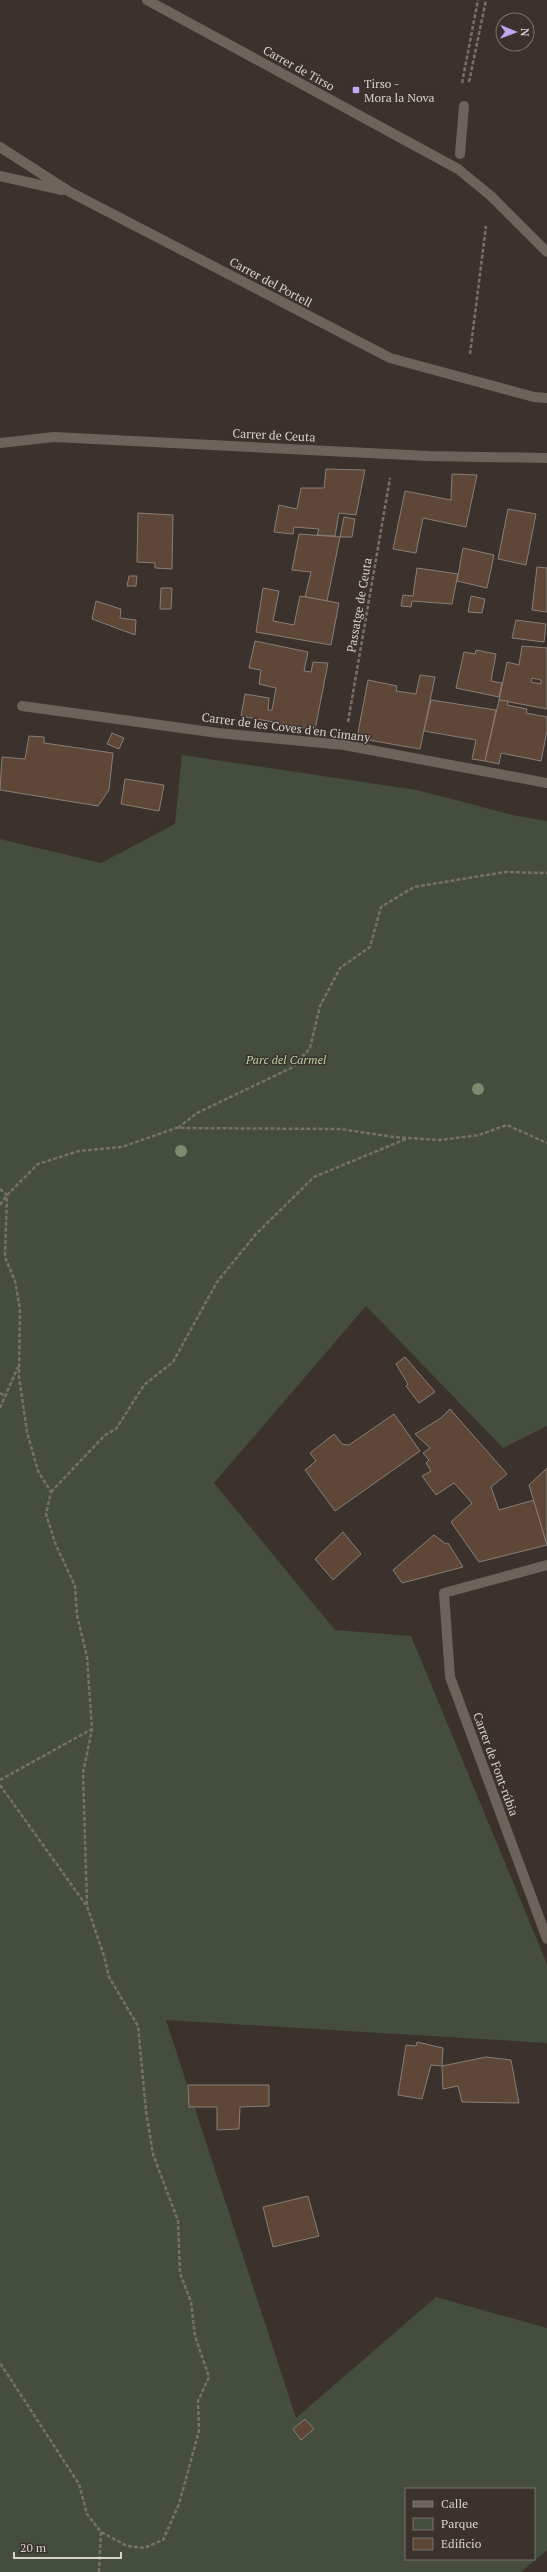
<svg xmlns="http://www.w3.org/2000/svg" width="547" height="2572" font-family="'PT Serif',serif">
  <style>
    .green { fill: #454d3e; fill-rule: evenodd }
    .building { fill: #5f4738; stroke: #887e77; fill-rule: evenodd }
    .lines { fill: none; stroke-linecap: round; stroke-linejoin: round }
    .path { stroke: #776f6a; stroke-width: 2.5; stroke-dasharray: 4 2; stroke-linecap: butt }
    .minor { stroke: #6d635d; stroke-width: 10 }
    .tree { fill: #7f896d }
    .poi-dot { fill: #c1a8f3; stroke: #3b322d; stroke-width: 1.5 }
    .labels { text-anchor: middle; dominant-baseline: central; stroke-width: 3; stroke-linejoin: round; paint-order: stroke }
    .street-label { font-size: 12px; fill: #d7d2ce; stroke: #3b322d }
    .poi-label { font-size: 12px; fill: #d7d2ce; stroke: #3b322d; text-anchor: start }
    .park-label { font-size: 12px; font-style: italic; fill: #b7d1a2; stroke: #3b322d }
  </style>
  <rect width="100%" height="100%" fill="#3b322d"/>
  <path class="green" d="M182 755 417 790 517 816 547 821V1426L503 1448 366 1306 214 1483 335 1630 411 1636 547 1964V2043L166 2020 296 2418 436 2297 547 2328V2550L521 2572H0V839L101 863 175 824ZM406 2489H534V2559H406Z"/>
  <g class="building">
    <polygon points="326,469 365,470 356,515 339,513 335,536 317,535 319,529 294,527 293,534 274,532 279,505 297,509 301,488 324,488"/>
    <polygon points="452,474 477,475 466,527 423,518 416,553 393,549 405,491 451,500"/>
    <polygon points="508,509 536,514 526,565 498,559"/>
    <polygon points="138,513 173,515 172,569 155,568 155,563 137,562"/>
    <polygon points="344,517 355,519 352,537 340,537"/>
    <polygon points="299,534 340,537 327,601 305,597 311,572 292,570"/>
    <polygon points="463,548 494,555 487,588 457,581"/>
    <polygon points="537,567 547,568 547,612 532,610"/>
    <polygon points="417,568 458,574 452,604 412,601 411,607 401,606 403,595 413,596"/>
    <polygon points="129,576 137,576 136,586 127,586"/>
    <polygon points="161,588 172,588 171,609 160,609"/>
    <polygon points="263,588 279,591 273,621 294,625 300,596 339,603 331,645 256,632"/>
    <polygon points="471,596 485,599 482,613 468,612"/>
    <polygon points="96,601 121,609 120,618 136,620 135,635 92,619"/>
    <polygon points="516,620 546,624 544,642 512,638"/>
    <polygon points="255,641 308,652 304,671 311,672 313,662 328,663 315,730 241,716 245,694 269,698 268,710 272,710 276,688 259,684 261,670 249,668"/>
    <path d="M522 646 547 648V709L499 700 507 662 519 665ZM532 678 541 680V684L531 682Z"/>
    <polygon points="476,650 496,654 491,681 502,683 499,697 456,688 464,652 475,654"/>
    <polygon points="420,675 435,677 420,749 357,738 368,680 397,686 396,691 416,694"/>
    <polygon points="431,700 496,710 485,761 472,759 476,740 424,731"/>
    <polygon points="499,700 508,701 507,705 527,709 526,713 547,717 547,731 541,761 501,753 499,764 485,761"/>
    <polygon points="112,733 124,738 119,749 107,744"/>
    <polygon points="29,736 44,737 44,743 113,753 109,790 98,806 0,790 2,757 25,759"/>
    <polygon points="125,779 164,785 159,811 121,804"/>
    <polygon points="405,1357 435,1392 419,1403 406,1386 408,1384 396,1364"/>
    <polygon points="450,1409 507,1474 491,1487 499,1510 534,1500 547,1545 479,1562 451,1522 472,1503 454,1483 436,1495 422,1476 431,1471 426,1463 429,1460 423,1453 430,1448 415,1434 441,1418"/>
    <polygon points="394,1414 420,1451 335,1511 305,1470 316,1461 310,1453 334,1434 342,1444 349,1445"/>
    <polygon points="547,1468 547,1545 529,1485"/>
    <polygon points="343,1532 361,1554 333,1580 315,1559"/>
    <polygon points="434,1535 446,1544 448,1543 463,1567 402,1583 393,1570"/>
    <polygon points="417,2042 443,2048 442,2066 431,2065 422,2099 398,2095 406,2045 416,2046"/>
    <polygon points="486,2057 511,2060 519,2103 462,2102 458,2086 443,2089 442,2066"/>
    <polygon points="188,2085 269,2085 269,2106 240,2107 239,2129 217,2130 217,2107 189,2107"/>
    <polygon points="308,2196 319,2236 273,2247 263,2207"/>
    <polygon points="305,2419 314,2429 301,2440 293,2429"/>
  </g>
  <g class="lines">
    <g class="path">
      <polyline points="469,82 486,0"/>
      <polyline points="462,83 478,0"/>
      <polyline points="470,354 486,226"/>
      <polyline points="348,722 390,478"/>
      <polyline points="178,1128 197,1113 293,1067 310,1048 320,1006 340,968 370,947 381,907 414,887 505,872 547,873"/>
      <polyline points="0,1189 7,1195 5,1257 15,1281 20,1309 19,1377 27,1432 38,1471 51,1492 46,1514 55,1543 75,1586 77,1615 87,1657 92,1729 83,1773 87,1906 104,1956 109,1977 138,2026 146,2111 153,2154 178,2221 180,2273 191,2302 195,2336 209,2377 198,2401 199,2431 179,2504 163,2540 144,2548 127,2546 101,2532 87,2514 79,2484 0,2363"/>
      <polyline points="0,1205 7,1195 38,1164 79,1151 122,1147 176,1128 340,1129 394,1137 439,1140 479,1135 507,1125 547,1143"/>
      <polyline points="0,1393 5,1396"/>
      <polyline points="0,1408 18,1367"/>
      <polyline points="51,1492 105,1435 116,1429 144,1385 173,1362 217,1282 256,1234 314,1177 406,1139"/>
      <polyline points="0,1780 92,1729"/>
      <polyline points="0,1785 86,1905"/>
      <polyline points="99,2572 101,2532"/>
    </g>
    <g class="minor">
      <polyline points="147,0 458,169 491,196 547,252"/>
      <polyline points="0,147 70,192 390,358 534,397 547,398"/>
      <polyline points="460,154 464,106"/>
      <polyline points="0,176 62,190"/>
      <polyline points="0,443 54,437 428,456 547,458"/>
      <polyline points="22,706 218,733 344,745 547,783"/>
      <polyline points="547,1565 444,1593 450,1677 547,1939"/>
    </g>
  </g>
  <g class="tree">
    <circle cx="478" cy="1089" r="6"/>
    <circle cx="181" cy="1151" r="6"/>
  </g>
  <rect class="poi-dot" x="352" y="86" width="8" height="8" rx="2"/>
  <g class="labels">
    <g class="street-label">
      <text transform="translate(299 68) rotate(29)">Carrer de Tirso</text>
      <text transform="translate(271 282) rotate(28)">Carrer del Portell</text>
      <text transform="translate(274 435) rotate(3)">Carrer de Ceuta</text>
      <text transform="translate(359 605) rotate(-80)">Passatge de Ceuta</text>
      <text transform="translate(286 727) rotate(7)">Carrer de les Coves d'en Cimany</text>
      <text transform="translate(496 1764) rotate(70)">Carrer de Font-rúbia</text>
    </g>
    <g class="poi-label">
      <text x="364" y="83">Tirso -<tspan x="364" dy="14">Mora la Nova</tspan></text>
    </g>
    <g class="park-label">
      <text x="286" y="1059">Parc del Carmel</text>
    </g>
  </g>
  <rect x="405" y="2488" width="130" height="72" fill="#3b322d" stroke="#79726d"/>
  <rect x="413" y="2501" width="20" height="6" fill="#6d635d" stroke="#79726d"/>
  <text x="441" y="2508" font-size="12" fill="#d7d2ce">Calle</text>
  <rect x="413" y="2518" width="20" height="12" fill="#454d3e" stroke="#79726d"/>
  <text x="441" y="2528" font-size="12" fill="#d7d2ce">Parque</text>
  <rect x="413" y="2538" width="20" height="12" fill="#5f4738" stroke="#79726d"/>
  <text x="441" y="2548" font-size="12" fill="#d7d2ce">Edificio</text>
  <g transform="translate(515 32) rotate(91)"><circle r="19" fill="#3b322d" stroke="#79726d"/>
  <path d="M0-3L7 15L0 10L-7 15Z" fill="#c1a8f3"/>
  <text y="-6" font-size="11" font-weight="bold" text-anchor="middle" fill="#d7d2ce">N</text>
  </g>
  <path d="M14 2552v6h107v-6" fill="none" stroke="#d7d2ce" stroke-width="2"/>
  <text x="20" y="2552" font-size="12" fill="#d7d2ce" stroke="#3b322d" stroke-width="3" paint-order="stroke">20 m</text>
</svg>
